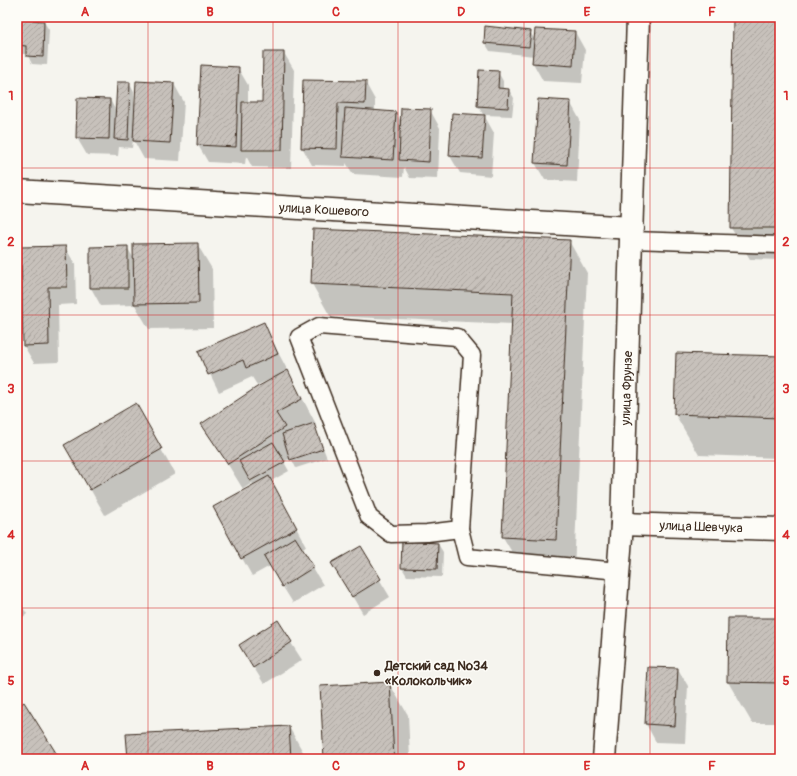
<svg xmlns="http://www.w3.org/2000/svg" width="797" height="776" font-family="Pangolin,sans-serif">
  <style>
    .shadow { fill: #0003 }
    .building { fill: url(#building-hatch); stroke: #3b2a1e }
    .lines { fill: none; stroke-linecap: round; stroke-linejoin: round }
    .lane-casing { stroke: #3b2a1e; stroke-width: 19 }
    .street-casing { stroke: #3b2a1e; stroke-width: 25 }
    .lane { stroke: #fdfcf7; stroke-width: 16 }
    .street { stroke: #fdfcf7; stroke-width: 22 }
    .grid { fill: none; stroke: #d62828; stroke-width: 1; stroke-opacity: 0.55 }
    .poi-dot { fill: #3b2a1e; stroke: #fdfcf7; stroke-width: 1.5 }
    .labels { text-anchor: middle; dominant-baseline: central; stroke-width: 3; stroke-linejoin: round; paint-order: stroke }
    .street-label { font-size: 13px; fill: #3b2a1e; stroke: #fdfcf7 }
    .poi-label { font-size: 13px; font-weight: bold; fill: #3b2a1e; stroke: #fdfcf7; text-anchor: start }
    .neatline { fill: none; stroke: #d62828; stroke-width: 1.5 }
    .grid-label { font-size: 13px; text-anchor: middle; font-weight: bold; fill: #d62828 }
  </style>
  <defs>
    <pattern id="building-hatch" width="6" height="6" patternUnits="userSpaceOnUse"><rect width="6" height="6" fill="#c7c1bb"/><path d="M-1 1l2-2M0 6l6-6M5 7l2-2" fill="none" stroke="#aca6a0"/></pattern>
  </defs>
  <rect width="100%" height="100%" fill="#f5f4ee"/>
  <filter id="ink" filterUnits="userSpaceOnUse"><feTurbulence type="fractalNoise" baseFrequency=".025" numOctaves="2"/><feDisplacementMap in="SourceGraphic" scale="8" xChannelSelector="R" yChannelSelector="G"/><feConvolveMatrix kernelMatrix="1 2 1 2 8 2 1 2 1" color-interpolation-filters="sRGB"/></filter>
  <g filter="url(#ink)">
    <g class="shadow">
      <polygon points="734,17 780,17 780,260 750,259 731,228"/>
      <polygon points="17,20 44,22 49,30 47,65 32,64 27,54 19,54 17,50"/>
      <polygon points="530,32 535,40 575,32 585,50 582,83 543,81 533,63 534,56 490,51 485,43"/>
      <polygon points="284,53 294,70 291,168 252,167 246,156 245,164 208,162 198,145 238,68 248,85 248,103 263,103"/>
      <polygon points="480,71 498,72 503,81 503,89 509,90 514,98 512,116 484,115 494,133 491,176 460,173 450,156 484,116 478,106"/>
      <polygon points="304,81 365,82 375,100 375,111 396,112 401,122 430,110 440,128 438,179 410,178 404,167 403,177 353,174 346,163 346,166 312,165 302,147"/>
      <polygon points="129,83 134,92 134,113 135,113 174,84 184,102 180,161 144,159 133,139 132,148 119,147 118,156 87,155 77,138 78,99 110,100 116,111"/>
      <polygon points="570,102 580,120 577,182 545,180 535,163"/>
      <polygon points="314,230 569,241 587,273 574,571 522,569 503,537 513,324 330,316 312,284"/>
      <polygon points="197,244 212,269 213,328 149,329 135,305 101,306 91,288 91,248 127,247 134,259"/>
      <polygon points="65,247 75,264 76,304 58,305 59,362 34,363 24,346 22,248"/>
      <polygon points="17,260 19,300 17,301"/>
      <polygon points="263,324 316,424 314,425 327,458 296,468 291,458 284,462 289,471 271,481 306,546 301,549 323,585 293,603 270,566 252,576 242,558 254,485 252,483 243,489 203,424 272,380 271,379 257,385 252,377 219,392 199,352"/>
      <polygon points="677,354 780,357 780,458 699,455 675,414"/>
      <polygon points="136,405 175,474 105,515 65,445"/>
      <polygon points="438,544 443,552 442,577 407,576 402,568"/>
      <polygon points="360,547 390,597 363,614 343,581"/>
      <polygon points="17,598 27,614 17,621"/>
      <polygon points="780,619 780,723 752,723 728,682"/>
      <polygon points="277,621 302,660 264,684 251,663"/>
      <polygon points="649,668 678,669 688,686 685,743 656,742 646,724"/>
      <polygon points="389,683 408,715 410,759 325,759"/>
      <polygon points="289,727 307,759 129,759"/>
    </g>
    <g class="building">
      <polygon points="733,17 780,17 780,228 730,228"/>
      <polygon points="17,19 44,21 43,57 26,56 26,46 17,45"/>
      <polygon points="485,26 531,31 529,47 484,43"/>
      <polygon points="535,29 575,31 573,66 532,63"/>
      <polygon points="263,52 284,52 282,150 241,150 242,102 262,102"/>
      <polygon points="201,65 239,67 236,147 197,145"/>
      <polygon points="479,70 499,71 498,88 509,89 508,108 477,106"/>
      <polygon points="303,80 366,81 365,104 338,103 337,149 301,148"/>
      <polygon points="136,81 174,83 170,143 133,141"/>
      <polygon points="117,82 130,82 128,140 114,139"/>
      <polygon points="77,98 110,99 109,139 76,138"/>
      <polygon points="538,99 571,101 567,165 534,163"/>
      <polygon points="345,108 396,112 393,160 342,157"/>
      <polygon points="401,108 431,109 429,162 399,160"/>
      <polygon points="452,113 485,115 482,158 449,156"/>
      <polygon points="313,229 570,240 556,540 502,537 513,293 311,284"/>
      <polygon points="198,243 199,303 134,304 133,244"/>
      <polygon points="66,246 67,287 48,287 49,345 23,346 21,247"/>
      <polygon points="128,246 128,288 90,288 90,247"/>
      <polygon points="264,322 278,354 246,368 243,360 208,375 198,351"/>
      <polygon points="676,353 780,356 780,418 674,414"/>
      <polygon points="288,370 302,399 276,413 285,427 228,464 201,424 257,387"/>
      <polygon points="136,403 162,449 90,490 64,445"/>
      <polygon points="314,423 323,449 290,460 282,434"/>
      <polygon points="273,442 285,462 250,481 239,461"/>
      <polygon points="269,476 297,528 241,559 213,507"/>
      <polygon points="295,537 314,567 282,587 264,556"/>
      <polygon points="402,541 438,543 437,569 401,568"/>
      <polygon points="361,546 381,579 352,597 331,563"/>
      <polygon points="728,618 780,618 780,683 727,682"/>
      <polygon points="278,620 292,642 253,668 239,645"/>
      <polygon points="648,667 678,668 675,726 645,724"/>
      <polygon points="390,682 394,759 324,759 320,686"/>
      <polygon points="24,702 58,756 54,759 25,759 17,747 17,707"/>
      <polygon points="289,726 291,759 128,759 126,734"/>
    </g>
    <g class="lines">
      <g class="lane-casing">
        <g id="lane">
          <polyline points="632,240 780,245"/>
          <polygon points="319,326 457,337 472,355 460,529 427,533 391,534 369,517 299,337"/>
          <polyline points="460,529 467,557 619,571"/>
        </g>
      </g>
      <g class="street-casing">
        <g id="street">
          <polyline points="17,191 632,228"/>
          <polyline points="622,524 780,529"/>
          <polyline points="604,759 622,524 638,17"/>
        </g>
      </g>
      <use href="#lane" class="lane"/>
      <use href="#street" class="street"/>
    </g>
  </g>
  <path class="grid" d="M148 17V759M273 17V759M398 17V759M524 17V759M650 17V759M17 168H780M17 315H780M17 461H780M17 608H780"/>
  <circle class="poi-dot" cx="377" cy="673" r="4"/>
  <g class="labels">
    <g class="street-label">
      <text transform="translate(324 210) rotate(3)">улица Кошевого</text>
      <text transform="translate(627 388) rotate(-88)">улица Фрунзе</text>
      <text transform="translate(701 527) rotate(2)">улица Шевчука</text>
    </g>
    <g class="poi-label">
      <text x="385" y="666">Детский сад №34<tspan x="385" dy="15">«Колокольчик»</tspan></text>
    </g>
  </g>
  <rect width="797" height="776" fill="none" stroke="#fdfcf7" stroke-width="44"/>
  <rect x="22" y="22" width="753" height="732" class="neatline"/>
  <g class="grid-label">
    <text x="85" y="16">A</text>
    <text x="210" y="16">B</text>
    <text x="336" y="16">C</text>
    <text x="461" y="16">D</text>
    <text x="587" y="16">E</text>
    <text x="712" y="16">F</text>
    <text x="11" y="100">1</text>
    <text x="786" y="100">1</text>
    <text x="11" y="246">2</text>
    <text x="786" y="246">2</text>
    <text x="11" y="393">3</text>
    <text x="786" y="393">3</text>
    <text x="11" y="539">4</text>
    <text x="786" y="539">4</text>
    <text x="11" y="685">5</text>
    <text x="786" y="685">5</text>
    <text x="85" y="770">A</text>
    <text x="210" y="770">B</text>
    <text x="336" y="770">C</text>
    <text x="461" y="770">D</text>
    <text x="587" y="770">E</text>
    <text x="712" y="770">F</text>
  </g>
</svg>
